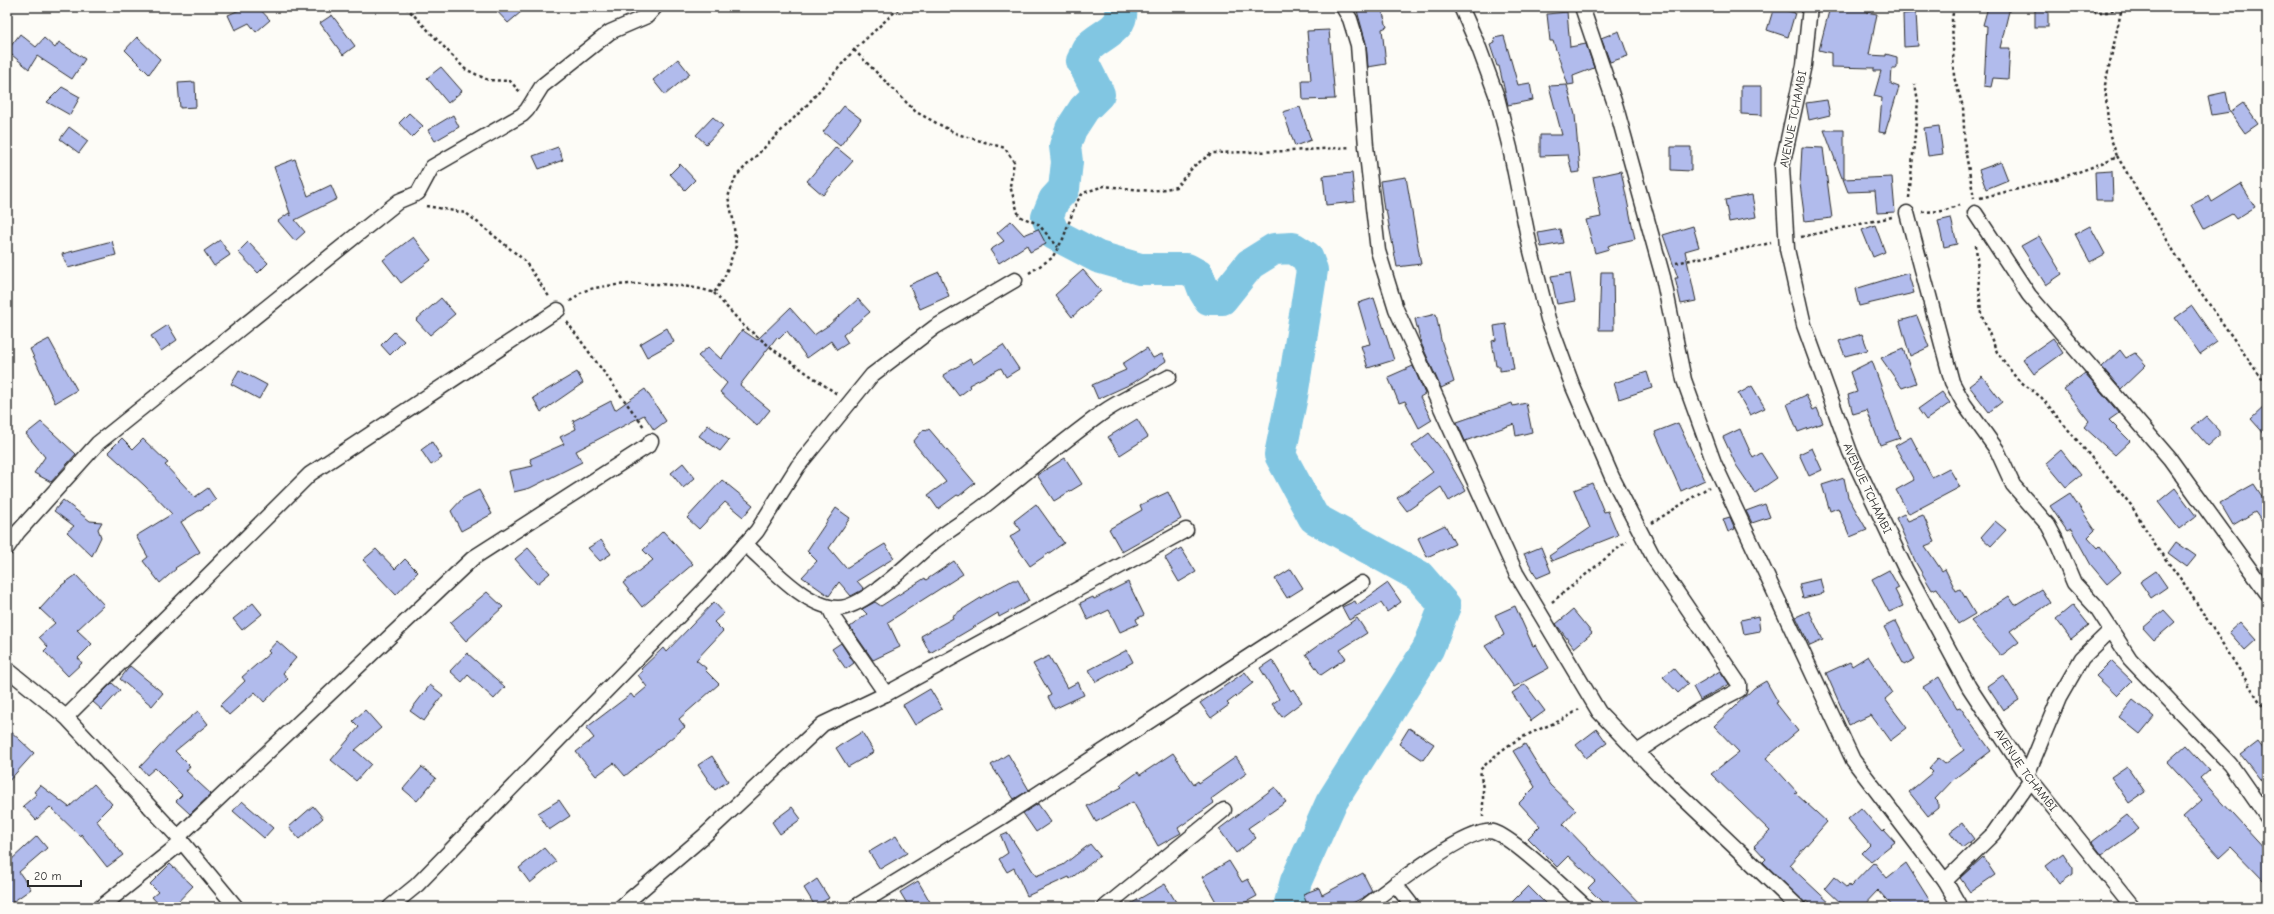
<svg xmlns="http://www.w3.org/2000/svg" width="2274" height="914" font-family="'Comic Neue',sans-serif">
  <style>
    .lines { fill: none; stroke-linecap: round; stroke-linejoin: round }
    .river { stroke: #81c6e2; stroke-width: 32 }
    .building { fill: #b1bbec; stroke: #2b2b2b }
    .street-casing { stroke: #2b2b2b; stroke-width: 17 }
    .path { stroke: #2b2b2b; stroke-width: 2.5; stroke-dasharray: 3 3; stroke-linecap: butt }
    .street { stroke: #fdfcf7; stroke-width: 14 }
    .labels { text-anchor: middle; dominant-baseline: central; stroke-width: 3; stroke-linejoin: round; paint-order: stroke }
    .street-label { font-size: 12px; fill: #2b2b2b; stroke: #fdfcf7 }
  </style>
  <rect width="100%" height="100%" fill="#fdfcf7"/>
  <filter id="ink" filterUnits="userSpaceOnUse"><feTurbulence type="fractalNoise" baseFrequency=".025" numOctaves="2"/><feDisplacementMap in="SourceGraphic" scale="8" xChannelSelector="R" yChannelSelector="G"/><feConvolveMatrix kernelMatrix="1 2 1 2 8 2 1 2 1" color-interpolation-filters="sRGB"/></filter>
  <g filter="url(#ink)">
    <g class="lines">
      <path class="river" d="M1121 7C1125 31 1099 34 1087 49 1085 52 1084 58 1082 61L1099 94 1084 109 1071 129 1065 146 1067 162 1064 189 1054 200 1047 217 1054 234 1098 257 1140 269H1187L1198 275 1204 291 1209 299H1222L1250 264 1274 249 1293 248 1307 257 1312 270 1292 396 1280 455 1314 518 1419 576 1445 606 1428 649 1331 803 1296 881 1289 907"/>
    </g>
    <g class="building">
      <polygon points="246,7 258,7 270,20 256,32 249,23 235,30 228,15"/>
      <polygon points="493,7 527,7 508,23"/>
      <polygon points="1356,7 1381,7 1387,27 1382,29 1386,64 1368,67 1366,43"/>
      <polygon points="1774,7 1795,13 1788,37 1767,30"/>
      <polygon points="1830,7 1867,7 1866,12 1877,14 1869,55 1886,56 1886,54 1897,57 1897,68 1892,68 1891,84 1899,87 1885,133 1879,132 1882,98 1874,96 1881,71 1874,71 1874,68 1831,67 1831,53 1819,50"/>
      <polygon points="1988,7 2010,7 2000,48 2010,48 2008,79 1993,78 1991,87 1984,86 1987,26 1983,25"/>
      <rect x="2035" y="7" width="13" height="20"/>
      <polygon points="1567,12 1570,47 1586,44 1594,68 1573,76 1574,84 1568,85 1553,41 1550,41 1547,14"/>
      <polygon points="1916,13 1918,46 1904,47 1903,14"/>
      <polygon points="332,15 355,46 343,55 320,23"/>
      <polygon points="1329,30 1335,99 1303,100 1302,80 1311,80 1307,31"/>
      <polygon points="1619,31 1628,56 1610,62 1601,38"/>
      <polygon points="20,34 36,47 44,38 55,48 59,42 85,59 72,79 37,56 29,69 7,51"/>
      <polygon points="1504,36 1518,85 1530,83 1533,100 1508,105 1499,66 1497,66 1490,45 1495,43 1494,38"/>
      <polygon points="137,37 160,59 149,74 125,50"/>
      <polygon points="678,59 690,74 665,95 653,80"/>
      <polygon points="441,67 462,91 448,103 427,78"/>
      <polygon points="195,82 196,107 180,108 178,83"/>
      <polygon points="1567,85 1575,115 1580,172 1572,173 1568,155 1540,156 1540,135 1562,135 1549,86"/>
      <polygon points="1741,86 1762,86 1762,115 1741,114"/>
      <polygon points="62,87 80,97 70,115 47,102"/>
      <polygon points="2226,92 2230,112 2212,115 2208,96"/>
      <polygon points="1827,100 1830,115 1809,120 1806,103"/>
      <polygon points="2243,103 2258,124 2245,133 2230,112"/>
      <polygon points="844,106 861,119 840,146 823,132"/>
      <polygon points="1300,107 1311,140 1295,146 1283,112"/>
      <polygon points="409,113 423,126 412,137 399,123"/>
      <polygon points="453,115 459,127 435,141 428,130"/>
      <polygon points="713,117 723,126 706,144 696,135"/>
      <polygon points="1939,126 1943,154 1928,156 1924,128"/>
      <polygon points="69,127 88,141 79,153 60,139"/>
      <polygon points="1824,130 1844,130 1844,178 1842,178"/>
      <polygon points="558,147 563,160 539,169 533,156"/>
      <polygon points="836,147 853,161 823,195 807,181"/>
      <polygon points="1671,147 1691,147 1691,171 1671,170"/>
      <polygon points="1802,147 1823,148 1832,218 1805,221 1800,184"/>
      <polygon points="295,159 308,196 331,185 337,199 295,220 305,232 295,241 278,221 289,213 291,216 274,167"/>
      <polygon points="2001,162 2008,180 1986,189 1979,170"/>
      <polygon points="680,164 695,180 685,190 670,174"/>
      <polygon points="1621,171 1635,239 1613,244 1608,246 1609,249 1595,253 1586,220 1601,217 1593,177"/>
      <polygon points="2112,171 2113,200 2096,200 2095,172"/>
      <polygon points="1352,173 1355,202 1326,205 1323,176"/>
      <polygon points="1406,177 1421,264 1397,267 1386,210 1384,210 1380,181"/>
      <polygon points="1892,177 1895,212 1877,213 1875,191 1848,192 1843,179"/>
      <polygon points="2241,184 2255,207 2236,219 2232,214 2204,229 2191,205 2209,196 2212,202"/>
      <polygon points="1752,195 1756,217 1729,222 1725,200"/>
      <polygon points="1951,218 1957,244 1944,247 1938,221"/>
      <polygon points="1011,221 1024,235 1038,229 1046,244 1030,252 1027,245 999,263 990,250 1004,241 997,233"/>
      <polygon points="1875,225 1885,252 1873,257 1862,230"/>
      <polygon points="1693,226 1699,247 1685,251 1696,301 1681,304 1675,278 1678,278 1663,235"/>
      <polygon points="2090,226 2105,254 2090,262 2075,234"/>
      <polygon points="1560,229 1563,243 1541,247 1538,233"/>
      <polygon points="2039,236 2062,274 2046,285 2021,246"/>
      <polygon points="413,237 431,260 401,283 383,260"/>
      <polygon points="220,240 230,255 214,266 204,251"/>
      <polygon points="112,241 116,255 68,268 62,254"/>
      <polygon points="248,242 268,263 258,273 238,252"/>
      <polygon points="1083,270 1101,291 1072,317 1055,295"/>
      <polygon points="939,272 949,296 920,309 909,285"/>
      <polygon points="1601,272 1613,272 1614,330 1599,330"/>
      <polygon points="1570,273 1575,301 1557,304 1551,276"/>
      <polygon points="1908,273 1914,293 1859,306 1855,289"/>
      <polygon points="441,298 455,314 430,335 416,320"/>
      <polygon points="1374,298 1394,360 1368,368 1361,346 1370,344 1358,303"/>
      <polygon points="858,299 870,312 843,335 848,343 837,350 831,341 807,358 787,331 779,339 777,337 740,385 770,410 757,426 720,392 727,383 698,356 708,347 721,359 742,330 757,340 790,308 814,335 829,325"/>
      <polygon points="2192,306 2217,342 2200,354 2175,318"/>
      <polygon points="1436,314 1441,340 1454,382 1441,388 1421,343 1415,319"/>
      <polygon points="1917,316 1929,347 1910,356 1900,321"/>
      <polygon points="1506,324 1514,369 1500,371 1500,366 1496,366 1492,341 1496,340 1494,326"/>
      <polygon points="168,325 177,340 161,351 151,336"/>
      <polygon points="667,328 674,342 647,357 640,344"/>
      <polygon points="394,332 404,341 390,355 381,345"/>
      <polygon points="1862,334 1868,350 1845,356 1839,341"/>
      <polygon points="2053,338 2063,353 2034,374 2023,359"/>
      <polygon points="49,339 77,390 55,403 30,349"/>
      <polygon points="1003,345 1019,369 1006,377 1001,368 969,385 970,388 959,396 943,375 970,359 973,364"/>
      <polygon points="1147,348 1153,358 1162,354 1166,361 1133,383 1098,399 1092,385 1126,370 1122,364"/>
      <polygon points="1903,349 1916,383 1902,388 1881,358"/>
      <polygon points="2120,350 2126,358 2135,353 2146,365 2121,389 2102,367"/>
      <polygon points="1872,361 1900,438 1880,445 1867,410 1853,414 1848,395 1857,392 1850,372"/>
      <polygon points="1413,366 1425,394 1420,397 1432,420 1419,428 1405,401 1399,403 1388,377"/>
      <polygon points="239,370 267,385 259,399 231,384"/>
      <polygon points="577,372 583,383 541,412 533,398"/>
      <polygon points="1647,372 1652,388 1619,399 1614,383"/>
      <polygon points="2085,373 2119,413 2109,420 2130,441 2115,455 2084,427 2089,421 2064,389"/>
      <polygon points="1982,376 2002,402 1989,412 1969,386"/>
      <polygon points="1752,386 1765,408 1750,415 1738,394"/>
      <polygon points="645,389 666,421 654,430 644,415 576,451 582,462 530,488 514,492 509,471 533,466 530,459 564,444 560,437 576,429 573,421 611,401 615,410"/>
      <polygon points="1942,392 1950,403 1926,420 1918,409"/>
      <polygon points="1806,395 1813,410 1817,408 1823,423 1798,432 1787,404"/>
      <polygon points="1512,403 1513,406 1526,403 1532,432 1516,436 1514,424 1465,441 1457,422"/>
      <polygon points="2267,404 2267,437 2251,419"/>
      <polygon points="2206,416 2219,430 2219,436 2208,446 2192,428"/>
      <polygon points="1137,419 1148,437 1120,455 1108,437"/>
      <polygon points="41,422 76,454 51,482 34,473 45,457 26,434"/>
      <polygon points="1678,423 1705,480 1681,491 1655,432"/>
      <polygon points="708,425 729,440 720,451 699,436"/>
      <polygon points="924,429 926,431 929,429 975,483 959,496 957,495 938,509 928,495 946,482 913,442"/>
      <polygon points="1740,429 1753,458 1761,453 1777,478 1755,493 1736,465 1723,437"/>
      <polygon points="1429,433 1443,451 1466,491 1449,501 1441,487 1407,511 1397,498 1433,472 1412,446"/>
      <polygon points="1911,437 1932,477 1949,468 1960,487 1909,514 1896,490 1914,480 1895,446"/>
      <polygon points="122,438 133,449 143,439 168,463 165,465 195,497 208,488 216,500 181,522 200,552 175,568 176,569 160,583 143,561 148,557 136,536 172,514 145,486 108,452"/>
      <polygon points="432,442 442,458 431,465 421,450"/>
      <polygon points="1812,448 1822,470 1809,476 1799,454"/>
      <polygon points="2061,450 2081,475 2066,487 2046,463"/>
      <polygon points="1065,458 1082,484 1054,501 1037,475"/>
      <polygon points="683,463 695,478 683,488 671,473"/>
      <polygon points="1844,478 1848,497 1867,530 1850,537 1838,508 1830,511 1822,485"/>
      <polygon points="722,480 753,505 743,517 725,502 699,529 687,518"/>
      <polygon points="1592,483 1604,512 1608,511 1618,535 1552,561 1549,556 1590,528 1574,490"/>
      <polygon points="2254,484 2267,504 2267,529 2255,512 2233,525 2220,503"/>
      <polygon points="2175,488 2196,516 2179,529 2158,502"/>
      <polygon points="479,490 492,514 461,531 451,511 463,498"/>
      <polygon points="1168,492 1181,519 1122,552 1109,529 1142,510 1140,505"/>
      <polygon points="2070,493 2095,530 2088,537 2098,548 2100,546 2121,572 2107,584 2091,565 2071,529 2067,531 2050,506"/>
      <polygon points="63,500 90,521 102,522 98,529 101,537 92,556 67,532 74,526 54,511"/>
      <polygon points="1036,504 1064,543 1030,566 1010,537 1021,530 1014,521"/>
      <polygon points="1765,504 1770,517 1752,523 1746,511"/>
      <polygon points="836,508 850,518 829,548 846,568 885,544 894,558 857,581 864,589 851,596 839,582 829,596 802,577 817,561 807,551"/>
      <polygon points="1904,514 1908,521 1923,515 1935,542 1925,546 1942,571 1945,569 1956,591 1960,589 1975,614 1958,624 1937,588 1932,590 1916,563 1896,518"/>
      <polygon points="1730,517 1735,529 1728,532 1723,519"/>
      <polygon points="1995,521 2006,530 1991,546 1981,537"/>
      <polygon points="1445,525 1455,544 1427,557 1418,538"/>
      <polygon points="663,531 693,564 642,607 623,583 653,560 643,550"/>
      <polygon points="601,540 611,554 600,561 588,548"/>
      <polygon points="2176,542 2196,556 2187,567 2168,553"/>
      <polygon points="1541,547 1551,572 1537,578 1524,554"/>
      <polygon points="528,548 550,573 537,584 515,559"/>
      <polygon points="1181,548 1196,572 1179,582 1165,558"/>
      <polygon points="376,549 395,569 405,559 418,572 396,595 363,560"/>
      <polygon points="954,561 963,574 888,622 900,647 873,660 850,627 867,614 862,609 875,602 881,606 925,578 926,580"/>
      <polygon points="1291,569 1303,588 1287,598 1275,579"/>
      <polygon points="1889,570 1899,588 1895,590 1903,606 1889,612 1872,579"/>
      <polygon points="2156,571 2167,587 2151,598 2140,582"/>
      <polygon points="76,575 104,605 77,630 92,644 78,658 82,663 68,676 44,651 48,647 39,637 55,623 40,609 62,585"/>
      <polygon points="1820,579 1824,593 1803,598 1799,584"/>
      <polygon points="1013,580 1018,580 1029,601 999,617 998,613 930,653 921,636 953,618 952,616 987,594"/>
      <polygon points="1128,582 1144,615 1136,619 1138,624 1120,632 1109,610 1088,620 1080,603 1093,597 1094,599"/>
      <polygon points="1388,583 1401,602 1387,612 1381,603 1349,620 1342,607 1355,601 1357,605"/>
      <polygon points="2041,589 2050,603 2010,631 2019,642 2001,656 1971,621 2009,596 2015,605"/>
      <polygon points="487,592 503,607 466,641 450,623"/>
      <polygon points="714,602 724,613 714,622 723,631 696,660 706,668 705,670 719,684 679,719 685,727 625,776 614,763 596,776 576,752 594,738 586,728 631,694 634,698 647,687 638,675 643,671 641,669 663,648 666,652"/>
      <polygon points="253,603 262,614 242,630 233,619"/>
      <polygon points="2073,605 2089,625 2071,639 2056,619"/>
      <polygon points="1515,606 1533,646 1536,645 1549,668 1514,687 1485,646 1504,635 1495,615"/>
      <polygon points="1573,610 1592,633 1574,648 1556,624"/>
      <polygon points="2164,610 2175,622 2154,640 2143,628"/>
      <polygon points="1809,611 1823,640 1810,646 1796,617"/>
      <polygon points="1758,616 1760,631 1744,634 1741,620"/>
      <polygon points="1357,618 1367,633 1340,650 1346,658 1321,675 1306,654"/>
      <polygon points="1896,621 1915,659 1904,665 1884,627"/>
      <polygon points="2240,622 2256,640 2245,650 2229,632"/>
      <polygon points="277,641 296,658 283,673 288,679 264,702 255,692 229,715 220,705 245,681 242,677 270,653 268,651"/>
      <polygon points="841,643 854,663 846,669 832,649"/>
      <polygon points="1127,650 1133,662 1096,682 1089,670"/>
      <polygon points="467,653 505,687 494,699 468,675 462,682 450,671"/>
      <polygon points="1049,656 1067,688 1078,682 1084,695 1054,709 1048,697 1051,695 1033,664"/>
      <polygon points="1868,656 1892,693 1885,699 1907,728 1890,741 1871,715 1849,725 1826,673 1850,662 1852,666"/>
      <polygon points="1272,660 1291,691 1293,689 1302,702 1282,717 1272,704 1279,699 1260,668"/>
      <polygon points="2111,661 2132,681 2117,696 2096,676"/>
      <polygon points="130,666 163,693 152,706 120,679"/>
      <polygon points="1674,668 1688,684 1678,693 1663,677"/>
      <polygon points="1720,671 1729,684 1700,700 1693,687"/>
      <polygon points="1245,672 1253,683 1227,703 1229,705 1211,718 1200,703"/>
      <polygon points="2003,675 2019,700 2003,710 1987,686"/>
      <polygon points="1939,677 1957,708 1960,707 1991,751 1954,779 1935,799 1938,802 1938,808 1928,816 1909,792 1933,772 1929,768 1938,758 1945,764 1964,750 1923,687"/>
      <polygon points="1766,681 1778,702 1776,703 1798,731 1766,758 1797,792 1795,793 1827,822 1789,865 1834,907 1814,907 1806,901 1805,903 1763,862 1766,859 1754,846 1770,831 1711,774 1739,752 1714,726 1754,688"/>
      <polygon points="112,683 120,690 102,710 93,702"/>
      <polygon points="1525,684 1545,711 1531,721 1512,693"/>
      <polygon points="430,685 443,695 424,721 410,711"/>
      <polygon points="930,689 942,709 915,725 903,705"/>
      <polygon points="2133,700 2154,717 2140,734 2119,717"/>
      <polygon points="365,710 381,728 355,750 371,764 356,781 331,760 359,727 353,721"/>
      <polygon points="198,711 208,724 175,751 190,766 186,771 211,794 190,814 176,801 182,795 155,768 147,775 140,767 174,731"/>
      <polygon points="7,728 34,753 7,783"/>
      <polygon points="1409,728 1434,744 1423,760 1399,744"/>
      <polygon points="1597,729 1607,743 1586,758 1576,745"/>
      <polygon points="862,732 874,752 848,767 836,748"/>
      <polygon points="2258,742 2267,754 2267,788 2241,755"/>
      <polygon points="1525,744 1550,785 1576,810 1563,824 1643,907 1607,907 1588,888 1595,881 1568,856 1557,867 1528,838 1540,826 1519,803 1535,787 1513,751"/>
      <polygon points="2186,745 2209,770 2200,778 2267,851 2267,884 2231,847 2220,857 2183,817 2202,800 2167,762"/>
      <polygon points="1173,753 1194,784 1198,781 1199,783 1236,757 1247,773 1211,799 1214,803 1178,828 1181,833 1158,846 1133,802 1096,822 1087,806 1122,787 1120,785 1138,772 1140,775"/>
      <polygon points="1008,754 1029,790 1014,799 991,765"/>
      <polygon points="712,756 728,781 715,790 698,765"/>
      <polygon points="2127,766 2145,792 2129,803 2111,777"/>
      <polygon points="422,767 436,778 417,801 403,789"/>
      <polygon points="94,784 112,804 96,820 123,855 107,867 81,834 80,836 50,807 36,820 23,806 37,794 34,792 40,785 69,807"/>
      <polygon points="1275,787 1286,802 1248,828 1256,838 1236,853 1219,829"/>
      <polygon points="559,800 570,816 549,830 538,813"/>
      <polygon points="242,801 273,828 264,838 233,811"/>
      <polygon points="1038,804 1051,822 1036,832 1023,813"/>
      <polygon points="313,806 323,818 299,839 289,827"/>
      <polygon points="792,807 801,819 780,834 772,822"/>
      <polygon points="1861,808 1882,832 1884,830 1895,842 1871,861 1862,853 1870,845 1848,819"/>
      <polygon points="2127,815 2139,829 2102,855 2092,842"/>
      <polygon points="1962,823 1974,839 1962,848 1950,832"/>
      <polygon points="1008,833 1036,876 1063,865 1090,844 1100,856 1070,879 1069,877 1027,896 1014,868 1007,872 999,859 1008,853 1001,836"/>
      <polygon points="37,836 47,848 19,872 31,889 7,906 7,854 11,860"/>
      <polygon points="896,836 907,853 880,869 869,852"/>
      <polygon points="544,848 556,862 530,883 519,868"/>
      <polygon points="2063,853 2073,868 2073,874 2059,884 2046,866"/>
      <polygon points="1983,857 1995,875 1970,892 1960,878"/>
      <polygon points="1229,861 1242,882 1248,879 1257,896 1237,907 1219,907 1202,877"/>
      <polygon points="1874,862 1887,878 1906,863 1930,901 1921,907 1893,907 1878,890 1862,907 1845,907 1825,888 1834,877 1847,888 1849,885 1850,887"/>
      <polygon points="170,864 193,886 173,907 161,907 152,897 158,892 150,884"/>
      <polygon points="1363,873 1372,891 1366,896 1345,907 1301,907 1307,904 1303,894 1319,888 1322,895"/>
      <polygon points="817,879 829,898 815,906 804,888"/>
      <polygon points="918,881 933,907 909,907 900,892"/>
      <polygon points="1165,884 1179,907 1125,907"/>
      <polygon points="1528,886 1549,907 1507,907"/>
    </g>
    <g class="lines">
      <g class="street-casing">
        <g id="street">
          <polyline points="1343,7 1350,19 1358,45 1366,146 1378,251 1396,309 1516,573 1599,712 1660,776 1798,907"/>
          <polyline points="1461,7 1479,48 1497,97 1510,148 1530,247 1548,319 1573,387 1612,477 1655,560 1739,684 1739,690 1700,710 1637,752"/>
          <polyline points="1582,7 1616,107 1663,277 1684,380 1714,463 1853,760 1945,881 1960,907"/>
          <path id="s1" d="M1810 7 1804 65 1782 167 1787 249 1804 325 1850 452 1905 568 1969 687 2027 775 2133 907"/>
          <polyline points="1907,213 1952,382 1964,404 1997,450 2013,485 2048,525 2055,538 2074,583 2097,608 2130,659 2230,764 2267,817"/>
          <polyline points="1975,213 2029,295 2170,459 2267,593"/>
          <path d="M745 544C769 565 805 607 838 608 866 608 914 557 936 540 955 526 975 514 993 499 1030 469 1066 439 1105 411 1124 398 1148 388 1169 377"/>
          <polyline points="7,548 18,532 98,443 399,201 418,193 432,167 522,115 527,110 542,86 610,32 647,16 655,7"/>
          <polyline points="829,607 835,620 886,694"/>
          <polyline points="7,669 66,717 178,837 236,907"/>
          <polyline points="66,717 310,474 558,310"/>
          <polyline points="2027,775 2059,698 2082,658 2111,630"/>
          <polyline points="178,837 473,558 649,445 651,441"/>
          <polyline points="1945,881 1993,834 2031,780"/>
          <polyline points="1395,884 1413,907"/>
          <polyline points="101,907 182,842"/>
          <polyline points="390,907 417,885 707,587 757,531 798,466 872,375 935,327 1015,280"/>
          <polyline points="621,907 704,836 823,724 886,694 1186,530"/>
          <polyline points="855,907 1002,817 1362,583"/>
          <polyline points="1105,907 1224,810"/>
          <path d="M1365 907C1385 892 1471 824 1494 832 1515 839 1567 890 1586 907"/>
        </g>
      </g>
      <g class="path">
        <polyline points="406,7 465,69 488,80 510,81 521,93"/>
        <polyline points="1954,7 1952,19 1954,77 1963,107 1965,149 1974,198"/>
        <polyline points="2092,7 2092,12 2107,12 2121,7"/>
        <polyline points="854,50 916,112 957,134 1005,148 1014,162 1010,186 1019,216 1038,224 1058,247"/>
        <polyline points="2117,156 2185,270 2267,386"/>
        <polyline points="1909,198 1918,101 1915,84"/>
        <path d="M1980 198C2026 187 2075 177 2117 156L2109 133 2105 85 2122 7"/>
        <polyline points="426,206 466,213 524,260 550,298"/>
        <polyline points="1922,212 1943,211 1962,204"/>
        <polyline points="1801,237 1892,217"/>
        <polyline points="1976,245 1981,314 1997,352 2017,379 2041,397 2131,505 2157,548 2183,582 2267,713"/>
        <polyline points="1676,263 1771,243"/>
        <polyline points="1029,273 1052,258 1063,239 1076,203 1083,193 1104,186 1152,191 1176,187 1194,166 1212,153 1291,151 1351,147"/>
        <polyline points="714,293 744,326 778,353 837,394"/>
        <path d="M570 301C574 299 578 294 582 292 609 280 687 282 714 293L724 278 736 246 733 219 728 197 736 176 807 105 854 50 900 7"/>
        <polyline points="567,322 644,427"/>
        <polyline points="1652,523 1709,487"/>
        <polyline points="1552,602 1627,541"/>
        <path d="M1483 817V789L1480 770C1494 756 1509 743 1527 735 1544 726 1563 722 1579 709"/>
      </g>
      <use href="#street" class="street"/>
    </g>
  </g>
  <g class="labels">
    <g class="street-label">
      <text transform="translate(1793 119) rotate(-79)">AVENUE TCHAMBI</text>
      <text stroke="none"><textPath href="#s1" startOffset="498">AVENUE TCHAMBI</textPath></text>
      <text stroke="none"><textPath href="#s1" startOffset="822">AVENUE TCHAMBI</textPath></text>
    </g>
  </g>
  <rect width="2274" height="914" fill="none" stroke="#fdfcf7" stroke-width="24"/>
  <rect x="12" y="12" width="2250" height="890" fill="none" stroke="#2b2b2b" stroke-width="1.5" filter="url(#ink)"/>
  <path d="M28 880v6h53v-6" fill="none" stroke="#2b2b2b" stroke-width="2"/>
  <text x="34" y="880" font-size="12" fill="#2b2b2b" stroke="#fdfcf7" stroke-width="3" paint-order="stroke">20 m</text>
</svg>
